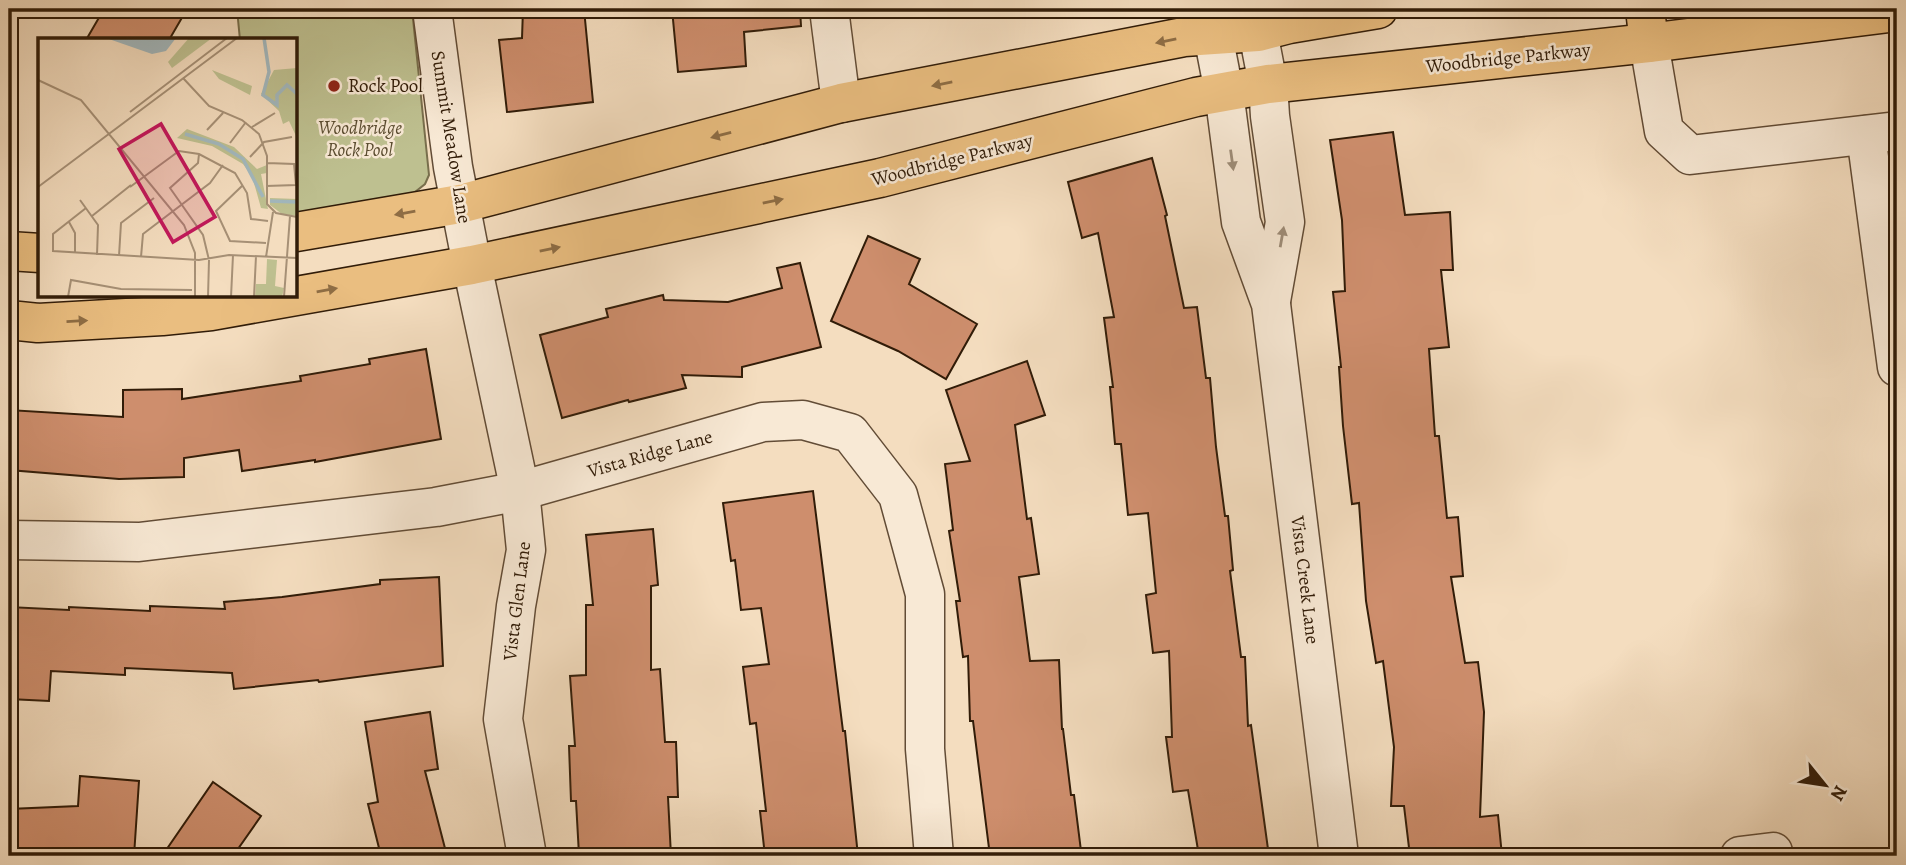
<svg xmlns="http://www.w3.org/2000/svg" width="1906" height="865" font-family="Alegreya,serif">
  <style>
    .green { fill: #bec090; stroke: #786e4c; stroke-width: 2 }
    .building { fill: #ce8e6d; stroke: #311c08; stroke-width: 2 }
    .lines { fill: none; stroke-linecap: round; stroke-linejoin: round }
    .minor-casing { stroke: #624c36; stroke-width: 41 }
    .major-casing { stroke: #311c08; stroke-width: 41 }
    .minor { stroke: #f8e9d5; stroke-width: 38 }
    .major { stroke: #eabe80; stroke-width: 38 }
    .oneway { fill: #8e6d44 }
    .oneway2 { fill: #9e8d79 }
    .poi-dot { fill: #8f2418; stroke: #f8e9d5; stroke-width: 2.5 }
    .labels { text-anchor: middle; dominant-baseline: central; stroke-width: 5; stroke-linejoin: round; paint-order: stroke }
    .street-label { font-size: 19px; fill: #311c08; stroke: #f8e9d5 }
    .poi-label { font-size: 19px; fill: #311c08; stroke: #f8e9d5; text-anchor: start }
    .park-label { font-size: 19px; font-style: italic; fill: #5b4d31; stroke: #f8e9d5 }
    .inset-river { fill: none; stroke: #a2b8be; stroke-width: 3.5 }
    .inset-road { fill: none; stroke: #a69076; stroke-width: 2 }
    .view { fill: #c2185b; fill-opacity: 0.15; stroke: #c2185b; stroke-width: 3.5 }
    .inset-edge { fill: none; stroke: #311c08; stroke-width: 3.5 }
  </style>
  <rect width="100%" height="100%" fill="#f4ddbf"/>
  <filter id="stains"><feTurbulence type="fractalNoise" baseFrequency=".00286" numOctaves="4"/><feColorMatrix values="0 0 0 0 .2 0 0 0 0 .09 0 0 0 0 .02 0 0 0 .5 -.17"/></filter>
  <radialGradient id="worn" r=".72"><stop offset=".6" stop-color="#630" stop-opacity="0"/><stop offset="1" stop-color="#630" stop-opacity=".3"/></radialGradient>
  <polygon class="green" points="237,9 412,9 429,175 425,184 410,196 296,214 296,40 240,40"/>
  <g class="building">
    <polygon points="104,9 187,9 169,40 86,40"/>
    <polygon points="523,9 584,9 593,102 507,112 499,40 522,38"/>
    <polygon points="672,9 800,9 801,26 744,32 746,66 678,72"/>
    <polygon points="1393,132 1405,215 1450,212 1453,270 1441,270 1449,347 1429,349 1435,436 1439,436 1447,518 1458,517 1463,576 1451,577 1465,663 1478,662 1484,712 1480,817 1498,815 1502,856 1410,856 1404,806 1391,806 1394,747 1383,661 1376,663 1366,601 1359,503 1352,504 1343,426 1339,367 1341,367 1333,292 1345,291 1342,220 1330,140"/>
    <polygon points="1152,158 1167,215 1165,216 1184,308 1197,307 1206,378 1210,378 1216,447 1225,516 1228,516 1233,570 1230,571 1241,657 1245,657 1248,726 1251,725 1268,849 1222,856 1199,856 1188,790 1173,792 1166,737 1172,737 1169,651 1153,653 1146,595 1156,593 1148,513 1128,515 1121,444 1115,444 1110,387 1113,387 1104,318 1114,317 1098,233 1082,238 1068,182"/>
    <polygon points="868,236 920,259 909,284 977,324 946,379 898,351 831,321"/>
    <polygon points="800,263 821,347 742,367 742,377 682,375 686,388 629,402 628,400 562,418 540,335 608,317 606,309 663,295 664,300 728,302 782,288 777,268"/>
    <polygon points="426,349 441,439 315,462 315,460 242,471 239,450 184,458 184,477 119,479 9,470 9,410 123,417 123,390 182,389 182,399 301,381 300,376 370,364 369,359"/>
    <polygon points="1027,361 1045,415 1015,425 1027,519 1031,518 1039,574 1019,577 1030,661 1059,660 1062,729 1063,729 1071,795 1074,795 1081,851 1043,856 990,856 973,721 970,721 968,656 963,657 956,601 960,601 949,531 953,530 945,464 970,461 946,390"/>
    <polygon points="813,491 843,731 845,731 858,856 765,856 760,811 766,811 756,723 750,724 743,667 769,664 761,608 741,610 735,560 731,561 723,503"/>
    <polygon points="653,529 658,585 651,586 651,670 660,669 665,742 676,742 678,797 668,797 671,856 604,856 604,853 579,855 576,801 571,801 569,746 575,746 570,676 586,675 586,605 593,605 586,535"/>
    <polygon points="439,577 443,666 319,682 318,680 234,689 232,673 125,668 125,675 51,671 49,701 9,699 9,607 69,610 69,607 150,611 150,606 225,609 224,602 282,597 380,584 380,580"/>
    <polygon points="430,712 438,769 425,771 447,856 381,856 368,804 378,802 365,722"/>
    <polygon points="80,776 139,781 134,856 9,856 9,809 78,806"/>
    <polygon points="213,782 261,816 233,856 162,856"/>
  </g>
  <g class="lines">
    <g class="minor-casing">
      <g id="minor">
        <polyline points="432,9 453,167 472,265 520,491 526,550 516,606 503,719 527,856"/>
        <polyline points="829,9 841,103"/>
        <polyline points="1208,9 1224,92 1241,222 1271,304 1339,856"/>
        <polyline points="1256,9 1258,32 1268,84 1270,116 1285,222 1271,301"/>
        <polyline points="1649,43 1664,131 1690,155 1897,131"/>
        <polyline points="1866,135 1897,367"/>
        <polyline points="9,540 139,542 436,507 520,491 763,422 803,420 850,433 898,495 925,594 925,749 934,856"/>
        <polyline points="1740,856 1773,852 1774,856"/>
      </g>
    </g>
    <g class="major-casing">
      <g id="major">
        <polyline points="1645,9 1649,43"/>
        <polyline points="296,232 460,204 841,103 1184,37 1258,32 1289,24 1378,9"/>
        <polyline points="9,251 40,253"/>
        <polyline points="9,320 38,323 162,316 211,311 472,265 880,178 1196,97 1268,84 1649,43 1897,12"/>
      </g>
    </g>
    <use href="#minor" class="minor"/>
    <use href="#major" class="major"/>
  </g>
  <defs><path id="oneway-solid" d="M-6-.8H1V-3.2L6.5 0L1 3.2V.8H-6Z" transform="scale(1.75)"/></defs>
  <g class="oneway">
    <use href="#oneway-solid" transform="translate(1166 41) rotate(169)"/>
    <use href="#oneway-solid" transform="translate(942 84) rotate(169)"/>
    <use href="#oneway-solid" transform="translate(721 135) rotate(165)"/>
    <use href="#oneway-solid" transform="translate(773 201) rotate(-12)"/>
    <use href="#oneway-solid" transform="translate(405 213) rotate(170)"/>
    <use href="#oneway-solid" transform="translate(550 249) rotate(-11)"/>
    <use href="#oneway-solid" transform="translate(327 290) rotate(-10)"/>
    <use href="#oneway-solid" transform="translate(77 321) rotate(-3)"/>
  </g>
  <g class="oneway2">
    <use href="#oneway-solid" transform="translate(1232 160) rotate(82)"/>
    <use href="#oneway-solid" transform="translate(1282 237) rotate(-80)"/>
  </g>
  <circle class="poi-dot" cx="334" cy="86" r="7"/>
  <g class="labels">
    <g class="street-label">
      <text transform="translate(1508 58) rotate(-6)">Woodbridge Parkway</text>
      <text transform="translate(451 137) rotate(81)">Summit Meadow Lane</text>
      <text transform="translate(952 160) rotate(-14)">Woodbridge Parkway</text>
      <text transform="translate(650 454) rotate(-16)">Vista Ridge Lane</text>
      <text transform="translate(1305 580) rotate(83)">Vista Creek Lane</text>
      <text transform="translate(517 601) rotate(-83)">Vista Glen Lane</text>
    </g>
    <g class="poi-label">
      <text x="348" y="86">Rock Pool</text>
    </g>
    <g class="park-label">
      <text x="360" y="128">Woodbridge<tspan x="360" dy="22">Rock Pool</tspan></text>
    </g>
  </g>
  <g transform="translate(38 38)">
    <rect width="259" height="259" fill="#f4ddbf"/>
    <path d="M151 0H174L134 30 130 24ZM259 30V100L251 83 245 86 241 73 223 56 236 32ZM174 32 214 48 212 57 181 41ZM149 91 196 109 219 131 229 127V135L223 136 230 171 223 170 214 138 205 126 174 108 139 100ZM232 160 259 161V178L244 176 232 167ZM229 221 239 222 237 248 246 250 244 259H217L218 246H228Z" fill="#bec090"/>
    <path d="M68 0H138L128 13 114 16Z" fill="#a2b8be"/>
    <path class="inset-river" d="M226 0 231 34 225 57 239 67V57L249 47 259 56M147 96 181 106 205 121 225 159M232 163 259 164"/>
    <path class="inset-road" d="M145 40 171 68 204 82 221 96 229 118V166L238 175 259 179M0 42 43 62 146 187 157 215V259M92 74 189 0M214 89 237 75M169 92 185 75M192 105 208 84M161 116 160 125 132 150 165 197 171 222 170 259M212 119 226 104 254 99M205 147 178 173 192 203 228 205M228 148 258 147 256 126 229 125M0 149 199 0M92 149 141 113 161 116 197 135 209 155 213 181 230 183M42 162 60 187 59 217M48 170 15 196V213L161 222 191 217 259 220M54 178 93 147M31 184 37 195V215M81 218 83 185 116 160M103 219 105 196 172 145 185 127M228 219 235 174M30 259 33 242 83 251 154 252M193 259 195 217M216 259 218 218M246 259 252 178"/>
    <path class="view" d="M123 86 177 179 135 204 81 111Z"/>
    <rect width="259" height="259" class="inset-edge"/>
  </g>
  <rect width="1906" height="865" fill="none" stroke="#f4ddbf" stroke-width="35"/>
  <rect x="10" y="10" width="1885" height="844" fill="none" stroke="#311c08" stroke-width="3.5"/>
  <rect x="18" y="18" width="1871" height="830" fill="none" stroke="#311c08" stroke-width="2"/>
  <g transform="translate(1825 785) rotate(120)" stroke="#f8e9d5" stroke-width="5" paint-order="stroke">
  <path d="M0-5L12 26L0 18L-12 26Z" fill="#311c08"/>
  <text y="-10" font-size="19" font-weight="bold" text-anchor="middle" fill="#311c08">N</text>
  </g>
  <rect width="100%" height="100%" filter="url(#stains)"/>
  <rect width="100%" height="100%" fill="url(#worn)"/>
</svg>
